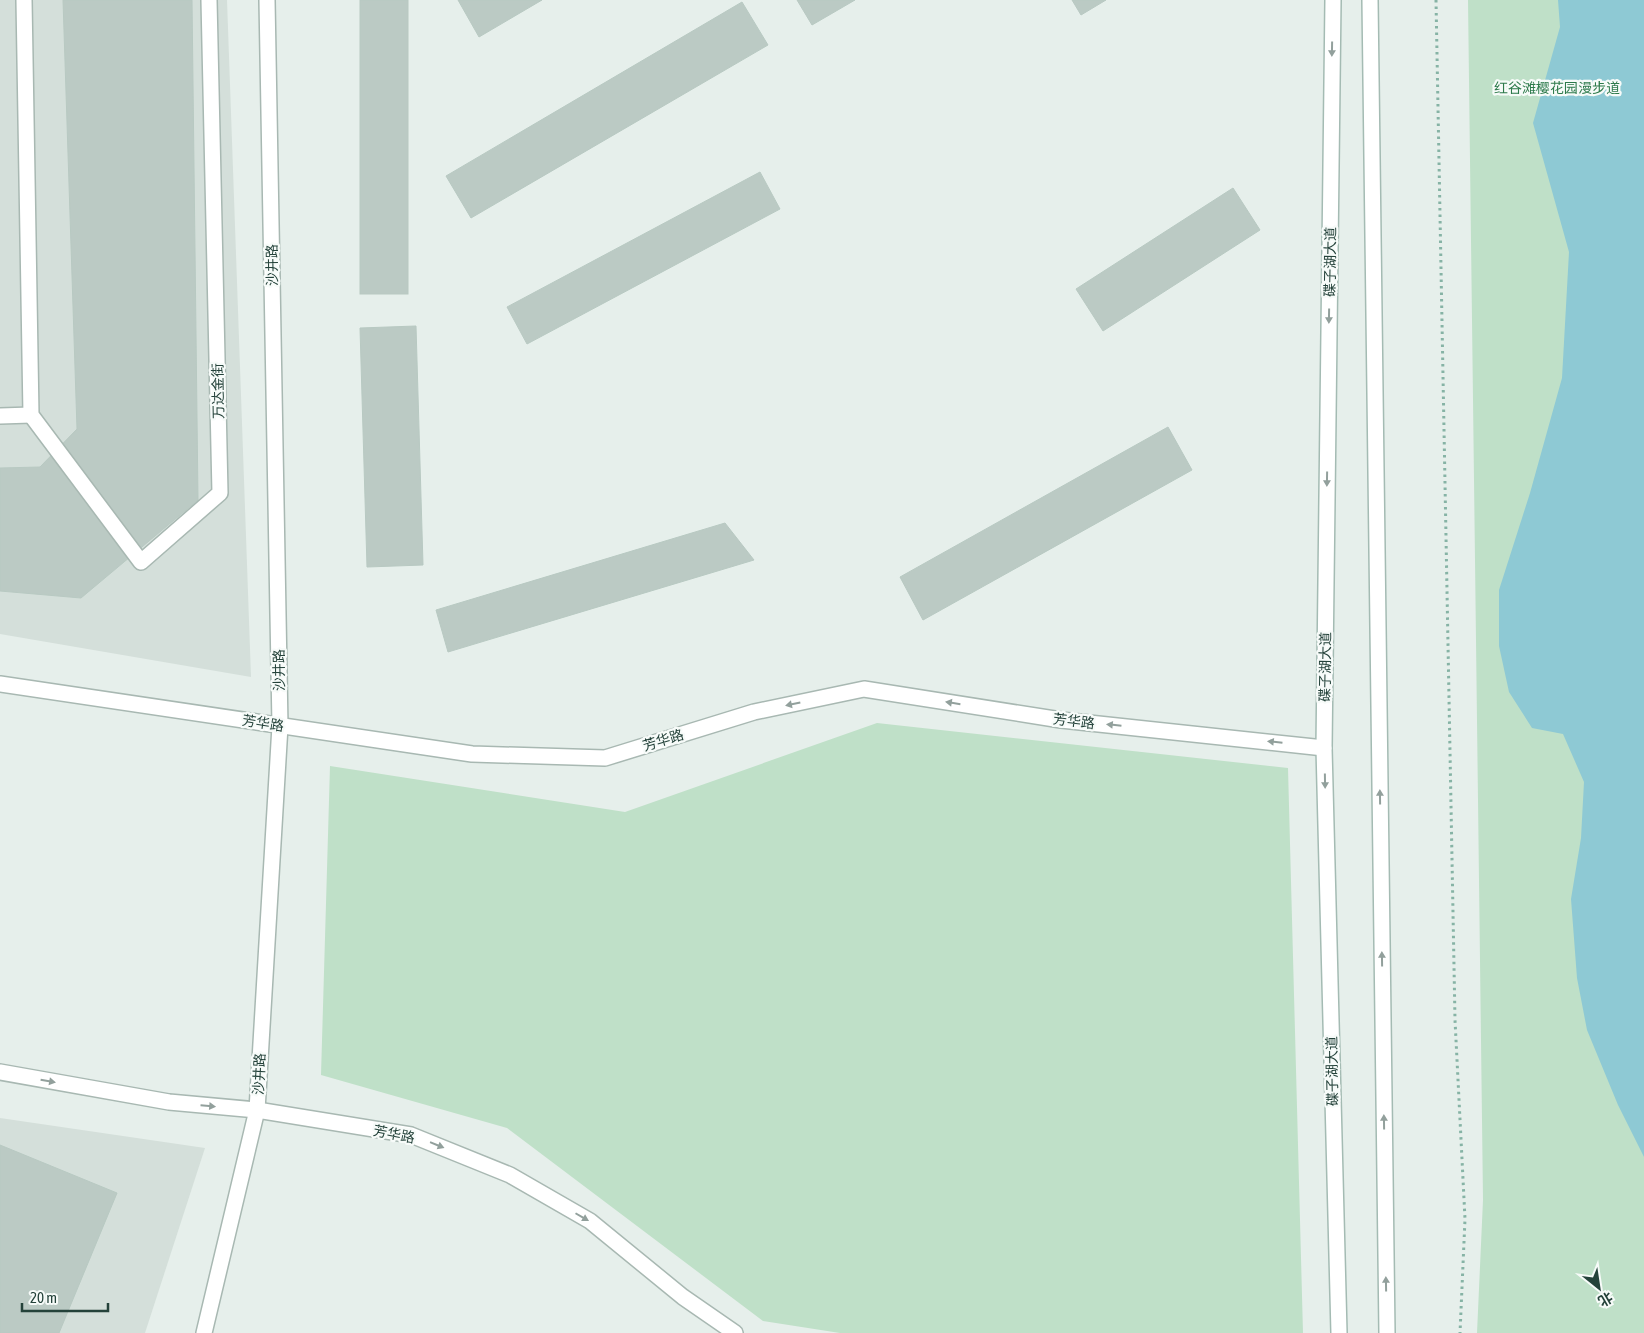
<svg xmlns="http://www.w3.org/2000/svg" width="1644" height="1333" font-family="'Asap Condensed','Noto Sans SC',sans-serif">
  <style>
    .built { fill: #d4dfda }
    .green { fill: #bfe0c8 }
    .water { fill: #8ec9d4 }
    .building { fill: #bbcac4; stroke: #b8c9c2 }
    .lines { fill: none; stroke-linecap: round; stroke-linejoin: round }
    .pedestrian-casing { stroke: #a8b8b2; stroke-width: 18 }
    .tertiary-casing { stroke: #a8b8b2; stroke-width: 18 }
    .secondary-casing { stroke: #a4bbb3; stroke-width: 18 }
    .path { stroke: #86b3a5; stroke-width: 3; stroke-dasharray: 2.5 4; stroke-linecap: butt }
    .pedestrian { stroke: #fff; stroke-width: 15 }
    .tertiary { stroke: #fff; stroke-width: 15 }
    .secondary { stroke: #fff; stroke-width: 15 }
    .oneway { fill: #92a09c }
    .labels { text-anchor: middle; dominant-baseline: central; stroke-width: 4.5; stroke-linejoin: round; paint-order: stroke }
    .park-label { font-size: 14px; fill: #2d7a4b; stroke: #f7fbf9 }
    .street-label { font-size: 14px; fill: #24423a; stroke: #f7fbf9 }
  </style>
  <rect width="100%" height="100%" fill="#e6efeb"/>
  <g class="built">
    <polygon points="0,0 227,0 251,677 0,634"/>
    <polygon points="0,1118 205,1148 145,1333 0,1333"/>
  </g>
  <g class="green">
    <polygon points="1468,0 1644,0 1644,1333 1477,1333 1483,1200"/>
    <polygon points="877,723 1288,768 1303,1333 840,1333 763,1321 507,1128 321,1075 330,766 625,812"/>
  </g>
  <polygon class="water" points="1558,0 1644,0 1644,1157 1618,1105 1587,1030 1577,978 1571,899 1581,838 1584,782 1563,734 1532,728 1509,692 1499,646 1499,590 1530,493 1562,378 1569,252 1533,123 1560,27"/>
  <g class="building">
    <polygon points="63,0 192,0 198,500 81,598 0,591 0,468 40,467 77,429"/>
    <rect x="360" y="0" width="48" height="294"/>
    <polygon points="458,0 542,0 479,37"/>
    <polygon points="797,0 855,0 812,25"/>
    <polygon points="1072,0 1106,0 1081,15"/>
    <polygon points="742,2 768,45 471,218 446,176"/>
    <polygon points="760,172 780,209 527,344 507,307"/>
    <polygon points="1233,188 1260,230 1103,331 1076,289"/>
    <polygon points="416,326 423,565 367,567 360,328"/>
    <polygon points="1168,427 1192,470 923,620 900,577"/>
    <polygon points="725,523 754,560 448,652 436,610"/>
    <polygon points="0,1145 117,1193 59,1333 0,1333"/>
  </g>
  <g class="lines">
    <g class="pedestrian-casing">
      <g id="pedestrian">
        <polyline points="24,0 31,415 141,562 220,493 209,0"/>
        <polyline points="0,416 31,415"/>
      </g>
    </g>
    <g class="tertiary-casing">
      <g id="tertiary">
        <polyline points="0,684 472,754 605,758 754,712 864,689 1061,720 1324,748"/>
        <polyline points="0,1072 169,1102 257,1110 411,1135 510,1175 590,1221 683,1297 735,1333"/>
        <polyline points="204,1333 257,1110 280,726 267,0"/>
      </g>
    </g>
    <g class="secondary-casing">
      <g id="secondary">
        <polyline points="1333,0 1324,748 1339,1333"/>
        <polyline points="1370,0 1387,1333"/>
      </g>
    </g>
    <polyline class="path" points="1436,0 1455,1020 1465,1219 1460,1333"/>
    <use href="#pedestrian" class="pedestrian"/>
    <use href="#tertiary" class="tertiary"/>
    <use href="#secondary" class="secondary"/>
  </g>
  <defs><path id="oneway-solid" d="M-6-.8H1V-3.2L6.5 0L1 3.2V.8H-6Z" transform="scale(1.25)"/></defs>
  <g class="oneway">
    <use href="#oneway-solid" transform="translate(1332 49) rotate(91)"/>
    <use href="#oneway-solid" transform="translate(1329 316) rotate(91)"/>
    <use href="#oneway-solid" transform="translate(1327 479) rotate(91)"/>
    <use href="#oneway-solid" transform="translate(953 703) rotate(-171)"/>
    <use href="#oneway-solid" transform="translate(793 704) rotate(168)"/>
    <use href="#oneway-solid" transform="translate(1114 725) rotate(-174)"/>
    <use href="#oneway-solid" transform="translate(1275 742) rotate(-174)"/>
    <use href="#oneway-solid" transform="translate(1325 781) rotate(89)"/>
    <use href="#oneway-solid" transform="translate(1380 797) rotate(-91)"/>
    <use href="#oneway-solid" transform="translate(1382 959) rotate(-91)"/>
    <use href="#oneway-solid" transform="translate(48 1081) rotate(10)"/>
    <use href="#oneway-solid" transform="translate(208 1106) rotate(5)"/>
    <use href="#oneway-solid" transform="translate(1384 1122) rotate(-91)"/>
    <use href="#oneway-solid" transform="translate(437 1145) rotate(22)"/>
    <use href="#oneway-solid" transform="translate(582 1217) rotate(30)"/>
    <use href="#oneway-solid" transform="translate(1386 1284) rotate(-91)"/>
  </g>
  <g class="labels">
    <g class="park-label">
      <text x="1557" y="88">红谷滩樱花园漫步道</text>
    </g>
    <g class="street-label">
      <text transform="translate(1330 262) rotate(-89)">碟子湖大道</text>
      <text transform="translate(272 265) rotate(-91)">沙井路</text>
      <text transform="translate(218 391) rotate(-91)">万达金街</text>
      <text transform="translate(1325 667) rotate(-89)">碟子湖大道</text>
      <text transform="translate(279 670) rotate(-91)">沙井路</text>
      <text transform="translate(1074 721) rotate(7)">芳华路</text>
      <text transform="translate(263 723) rotate(9)">芳华路</text>
      <text transform="translate(663 740) rotate(-17)">芳华路</text>
      <text transform="translate(1332 1071) rotate(-91)">碟子湖大道</text>
      <text transform="translate(259 1074) rotate(-87)">沙井路</text>
      <text transform="translate(394 1134) rotate(11)">芳华路</text>
    </g>
  </g>
  <g transform="translate(1599 1288) rotate(150)" stroke="#f7fbf9" stroke-width="4" paint-order="stroke">
  <path d="M0-4L9 19L0 12L-9 19Z" fill="#24423a"/>
  <text y="-8" font-size="14" font-weight="bold" text-anchor="middle" fill="#24423a">北</text>
  </g>
  <path d="M22 1303v8h86v-8" fill="none" stroke="#24423a" stroke-width="2.5"/>
  <text x="30" y="1303" font-size="15" fill="#24423a" stroke="#f7fbf9" stroke-width="4" paint-order="stroke">20 m</text>
</svg>
